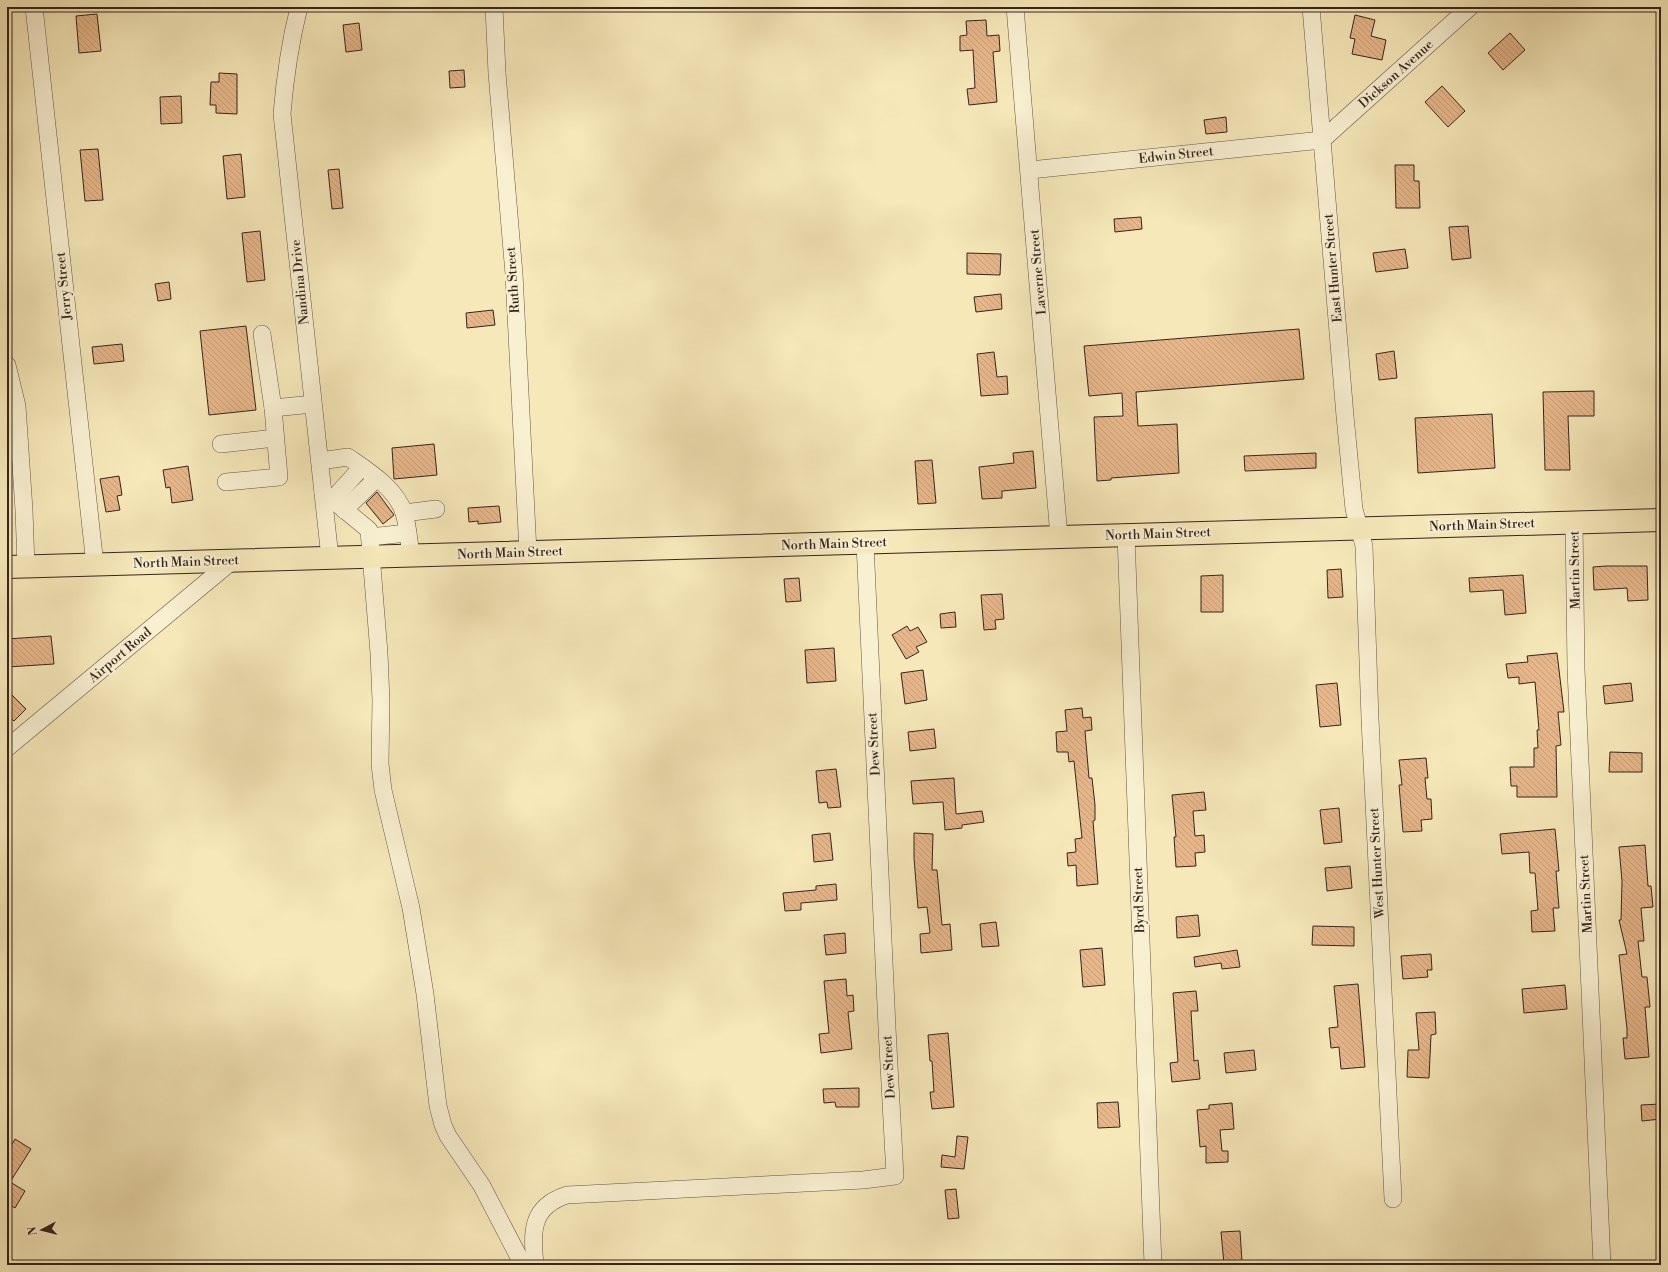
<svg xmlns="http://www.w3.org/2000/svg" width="1668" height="1272" font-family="'Libre Bodoni',serif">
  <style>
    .building { fill: url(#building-back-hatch); stroke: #36241d }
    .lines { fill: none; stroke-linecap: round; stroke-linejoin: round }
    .minor-casing { stroke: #654; stroke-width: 18 }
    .major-casing { stroke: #36241d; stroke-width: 24 }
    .minor { stroke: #f9f0d2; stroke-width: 17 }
    .major { stroke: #f6e8b9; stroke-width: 22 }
    .labels { text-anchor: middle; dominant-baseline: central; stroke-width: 4; stroke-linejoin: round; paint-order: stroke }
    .street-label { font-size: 13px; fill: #36241d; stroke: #f9f0d2 }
  </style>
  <defs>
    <pattern id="building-back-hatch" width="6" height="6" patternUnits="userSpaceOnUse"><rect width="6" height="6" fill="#e8b789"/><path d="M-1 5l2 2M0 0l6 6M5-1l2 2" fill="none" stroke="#c89d76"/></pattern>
  </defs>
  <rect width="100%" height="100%" fill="#f6e8b9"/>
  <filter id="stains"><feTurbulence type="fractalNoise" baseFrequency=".005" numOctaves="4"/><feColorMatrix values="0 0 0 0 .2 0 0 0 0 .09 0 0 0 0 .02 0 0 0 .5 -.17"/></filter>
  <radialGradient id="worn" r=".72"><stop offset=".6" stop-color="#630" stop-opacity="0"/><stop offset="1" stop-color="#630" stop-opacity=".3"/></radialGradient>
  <g class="building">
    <polygon points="97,14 101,51 79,53 76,16"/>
    <polygon points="1355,15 1375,20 1371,36 1386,40 1382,60 1352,54 1355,39 1350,38"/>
    <polygon points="986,20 987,36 999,35 1000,51 993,52 997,102 969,105 967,89 975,88 973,50 960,51 960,36 967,35 966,21"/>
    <polygon points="359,23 362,50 346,52 343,25"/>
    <polygon points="1510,33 1525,50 1503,70 1488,53"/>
    <polygon points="464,70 465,87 450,88 449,71"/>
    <polygon points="219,73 237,74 237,114 216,113 216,105 210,105 211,82 219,82"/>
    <polygon points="1442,86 1465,111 1448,127 1425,102"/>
    <polygon points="181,96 182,123 161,124 160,97"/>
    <polygon points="1226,117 1227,132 1206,134 1204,120"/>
    <polygon points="98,149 103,200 85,201 80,150"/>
    <polygon points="241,154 245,197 227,199 223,156"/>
    <polygon points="1395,165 1414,165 1414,181 1419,181 1420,208 1396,208"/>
    <polygon points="339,169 343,208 332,209 328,170"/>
    <polygon points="1141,217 1142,229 1115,232 1114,219"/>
    <polygon points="1468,226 1471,258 1452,260 1449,227"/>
    <polygon points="260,231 265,280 247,282 242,233"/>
    <polygon points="1405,249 1408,268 1376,272 1373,253"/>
    <polygon points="967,253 1001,254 1000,275 967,274"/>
    <polygon points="169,282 171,299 158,301 155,284"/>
    <polygon points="1001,294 1002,309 976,312 974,297"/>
    <polygon points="493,310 495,325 467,328 466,313"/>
    <polygon points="246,326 256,410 209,415 200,331"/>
    <polygon points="1299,329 1304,379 1136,392 1138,426 1177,424 1179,473 1111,478 1111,480 1097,481 1094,417 1123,416 1122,393 1089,396 1084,346"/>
    <polygon points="122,344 124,361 94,364 92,347"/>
    <polygon points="1394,351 1397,378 1379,380 1376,354"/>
    <polygon points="994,352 997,377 1007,376 1008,394 981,396 977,354"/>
    <polygon points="1594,391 1594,416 1568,416 1570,470 1545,470 1543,392"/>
    <polygon points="1492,414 1495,468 1418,473 1415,418"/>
    <polygon points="434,444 437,475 394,479 392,448"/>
    <polygon points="1033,451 1036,488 1002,491 1002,498 982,499 979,467 1014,463 1013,453"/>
    <polygon points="1316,453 1316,468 1245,471 1244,456"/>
    <polygon points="932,460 936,503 918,504 915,461"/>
    <polygon points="188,466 193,500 172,503 170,487 166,488 163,470"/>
    <polygon points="119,476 122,495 117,496 120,510 106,512 100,479"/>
    <polygon points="377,492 394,515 383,524 366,503"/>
    <polygon points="499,506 501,522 478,524 478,521 469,522 468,508"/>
    <polygon points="1606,566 1647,566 1648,600 1628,601 1627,588 1594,590 1593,567"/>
    <polygon points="1341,569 1343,597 1328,598 1327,570"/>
    <polygon points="1223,575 1223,612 1201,612 1201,576"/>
    <polygon points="1523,575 1526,613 1505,615 1503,590 1470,592 1469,578"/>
    <polygon points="799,578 801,601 786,602 784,579"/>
    <polygon points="1002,594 1004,619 995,620 996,629 984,630 981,595"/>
    <polygon points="955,612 956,627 941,628 940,614"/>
    <polygon points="907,626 910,631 918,627 927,642 916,647 919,652 906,659 892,635"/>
    <polygon points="51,636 54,664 7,667 7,639"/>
    <polygon points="834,648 836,681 807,683 805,650"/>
    <polygon points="1557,653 1564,712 1558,712 1561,745 1556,746 1557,797 1517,797 1517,786 1511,786 1510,767 1534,767 1534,748 1538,748 1537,730 1539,730 1535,682 1519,684 1519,677 1508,678 1506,664 1528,662 1527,656"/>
    <polygon points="923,670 927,700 905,704 901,673"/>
    <polygon points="1337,683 1341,725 1320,727 1316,685"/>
    <polygon points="1631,683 1633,701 1605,704 1603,686"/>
    <polygon points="7,690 26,709 14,721 7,715"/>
    <polygon points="1082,708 1083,718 1091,717 1092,730 1085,731 1089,778 1092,778 1095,805 1095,820 1093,821 1098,884 1077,886 1076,865 1068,866 1067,853 1076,852 1075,839 1082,838 1074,761 1069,762 1068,752 1057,752 1056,732 1067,731 1065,710"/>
    <polygon points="934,729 936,748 910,751 908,732"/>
    <polygon points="1610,752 1642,753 1642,772 1609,772"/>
    <polygon points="1426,758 1428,778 1425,778 1427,799 1431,799 1432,819 1421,820 1422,831 1403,832 1399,785 1402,785 1399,760"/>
    <polygon points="836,769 841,807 828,808 827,802 819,803 816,771"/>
    <polygon points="954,778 956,814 982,811 984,822 962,825 962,828 945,830 943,802 913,804 911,781"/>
    <polygon points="1204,792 1206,810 1193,811 1195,836 1204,835 1205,852 1195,853 1196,866 1176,867 1174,837 1176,837 1172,795"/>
    <polygon points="1339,808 1342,842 1324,844 1320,810"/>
    <polygon points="1555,829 1559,871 1556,871 1559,908 1553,908 1555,931 1532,932 1531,911 1538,910 1535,873 1530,873 1529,852 1502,854 1500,834"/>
    <polygon points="830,833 833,860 814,862 812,835"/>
    <polygon points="914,833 933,834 932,870 937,870 942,925 950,924 952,950 921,953 920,934 930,933 927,907 918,908 914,858"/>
    <polygon points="1645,845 1648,886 1651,886 1653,907 1641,908 1644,941 1638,941 1642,977 1647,977 1650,1007 1645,1007 1649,1057 1625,1059 1623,1038 1627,1038 1627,1029 1619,955 1627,954 1619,920 1621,920 1622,881 1619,847"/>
    <polygon points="1350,866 1352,888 1327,891 1325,868"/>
    <polygon points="836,884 837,900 801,903 801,910 785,911 783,893 816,890 816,886"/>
    <polygon points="1198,915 1200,936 1177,938 1176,917"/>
    <polygon points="996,922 999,946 982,947 980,924"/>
    <polygon points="1313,926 1354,927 1354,946 1312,945"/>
    <polygon points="845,933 846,953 826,955 824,935"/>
    <polygon points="1102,948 1105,985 1083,987 1080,950"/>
    <polygon points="1237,950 1240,967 1222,969 1221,963 1195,967 1194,957"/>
    <polygon points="1431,954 1432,970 1427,970 1428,977 1403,979 1401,956"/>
    <polygon points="846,979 847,996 853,995 854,1011 848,1012 852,1049 821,1053 819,1034 829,1033 824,981"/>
    <polygon points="1358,984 1365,1067 1341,1069 1339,1047 1331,1048 1329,1028 1338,1027 1334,986"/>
    <polygon points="1565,985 1567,1009 1524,1013 1522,989"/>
    <polygon points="1196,991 1198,1011 1191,1011 1194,1061 1198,1060 1200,1079 1172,1082 1170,1063 1178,1062 1173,993"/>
    <polygon points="1435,1012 1436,1034 1431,1035 1429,1078 1407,1077 1408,1050 1419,1050 1416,1013"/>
    <polygon points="948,1033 954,1107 932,1109 930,1092 934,1092 932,1061 930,1061 928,1035"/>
    <polygon points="1254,1050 1256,1070 1226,1073 1224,1053"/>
    <polygon points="859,1088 859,1107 836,1107 835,1102 824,1103 823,1089"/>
    <polygon points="1118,1102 1120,1127 1098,1128 1097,1103"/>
    <polygon points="1232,1103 1234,1129 1220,1130 1222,1151 1228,1151 1228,1162 1206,1163 1206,1146 1200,1147 1197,1110 1209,1109 1209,1105"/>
    <polygon points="1661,1104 1661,1119 1642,1121 1641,1105"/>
    <polygon points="957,1136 968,1137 964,1169 941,1167 942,1155 955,1157"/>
    <polygon points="15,1139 31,1149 10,1182 25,1191 15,1208 7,1203 7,1153"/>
    <polygon points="956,1189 959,1218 948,1219 945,1190"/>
    <polygon points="1240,1231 1242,1262 1224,1264 1221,1232"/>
  </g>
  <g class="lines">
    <g class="minor-casing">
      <g id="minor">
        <polyline points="34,7 95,565"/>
        <path d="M299 7C290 43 285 77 282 114L330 558"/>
        <polyline points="494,7 497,73 514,274 528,552"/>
        <polyline points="1015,7 1059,537"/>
        <polyline points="1311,7 1345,416 1354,509 1364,546 1370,719 1393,1199"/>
        <polyline points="1030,170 1322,140 1470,7"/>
        <polyline points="262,334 273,408 313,404"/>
        <polyline points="7,365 17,406 24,510 26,566"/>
        <polyline points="221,444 275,438"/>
        <path d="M320 461 348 457C368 471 396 488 404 513 408 526 409 542 411 555"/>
        <polyline points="226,482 279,477 273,408"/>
        <polyline points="323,492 369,530 379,653 381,701 380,764 383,790 411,908 425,994 438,1106 443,1125 448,1136 482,1186 523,1265"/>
        <polyline points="332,500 362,467"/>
        <polyline points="344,510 376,479"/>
        <polyline points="404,513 436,509"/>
        <polyline points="1574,522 1576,669 1602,1265"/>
        <polyline points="1126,535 1153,1265"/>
        <polyline points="370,537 407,533"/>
        <polyline points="7,748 232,561"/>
        <path d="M535 1265C532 1232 530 1207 567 1195L863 1180 895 1176 887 1028 865 543"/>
      </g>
    </g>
    <g class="major-casing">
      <polyline id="major" points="7,567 1661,520"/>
    </g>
    <use href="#minor" class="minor"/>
    <use href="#major" class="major"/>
  </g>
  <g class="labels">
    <g class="street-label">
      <text transform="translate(1396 74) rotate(-42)">Dickson Avenue</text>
      <text transform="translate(1176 155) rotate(-6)">Edwin Street</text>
      <text transform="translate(1333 268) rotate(-95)">East Hunter Street</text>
      <text transform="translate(1038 272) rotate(-95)">Laverne Street</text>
      <text transform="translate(513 280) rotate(-94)">Ruth Street</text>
      <text transform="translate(300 282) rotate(-96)">Nandina Drive</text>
      <text transform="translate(64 286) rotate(-96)">Jerry Street</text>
      <text transform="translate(1482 525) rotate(-2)">North Main Street</text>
      <text transform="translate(1158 534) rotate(-2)">North Main Street</text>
      <text transform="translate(834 544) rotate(-2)">North Main Street</text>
      <text transform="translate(510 553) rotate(-2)">North Main Street</text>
      <text transform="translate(186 562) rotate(-2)">North Main Street</text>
      <text transform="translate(1575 570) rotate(-91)">Martin Street</text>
      <text transform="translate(120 655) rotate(-40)">Airport Road</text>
      <text transform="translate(874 744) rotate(-93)">Dew Street</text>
      <text transform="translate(1377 863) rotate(-93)">West Hunter Street</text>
      <text transform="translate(1586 894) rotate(-93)">Martin Street</text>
      <text transform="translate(1139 900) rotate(-92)">Byrd Street</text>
      <text transform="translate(889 1067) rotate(-93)">Dew Street</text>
    </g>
  </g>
  <rect width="1668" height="1272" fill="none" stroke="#f6e8b9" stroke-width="24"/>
  <rect x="8" y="8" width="1652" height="1256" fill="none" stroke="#36241d" stroke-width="2"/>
  <rect x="12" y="12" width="1644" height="1248" fill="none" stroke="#36241d"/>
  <g transform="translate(42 1230) rotate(263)" stroke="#f9f0d2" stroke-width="3" paint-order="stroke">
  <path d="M0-3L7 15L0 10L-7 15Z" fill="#36241d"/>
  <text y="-6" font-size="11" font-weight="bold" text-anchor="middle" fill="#36241d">N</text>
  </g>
  <rect width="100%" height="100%" filter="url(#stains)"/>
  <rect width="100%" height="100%" fill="url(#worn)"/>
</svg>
